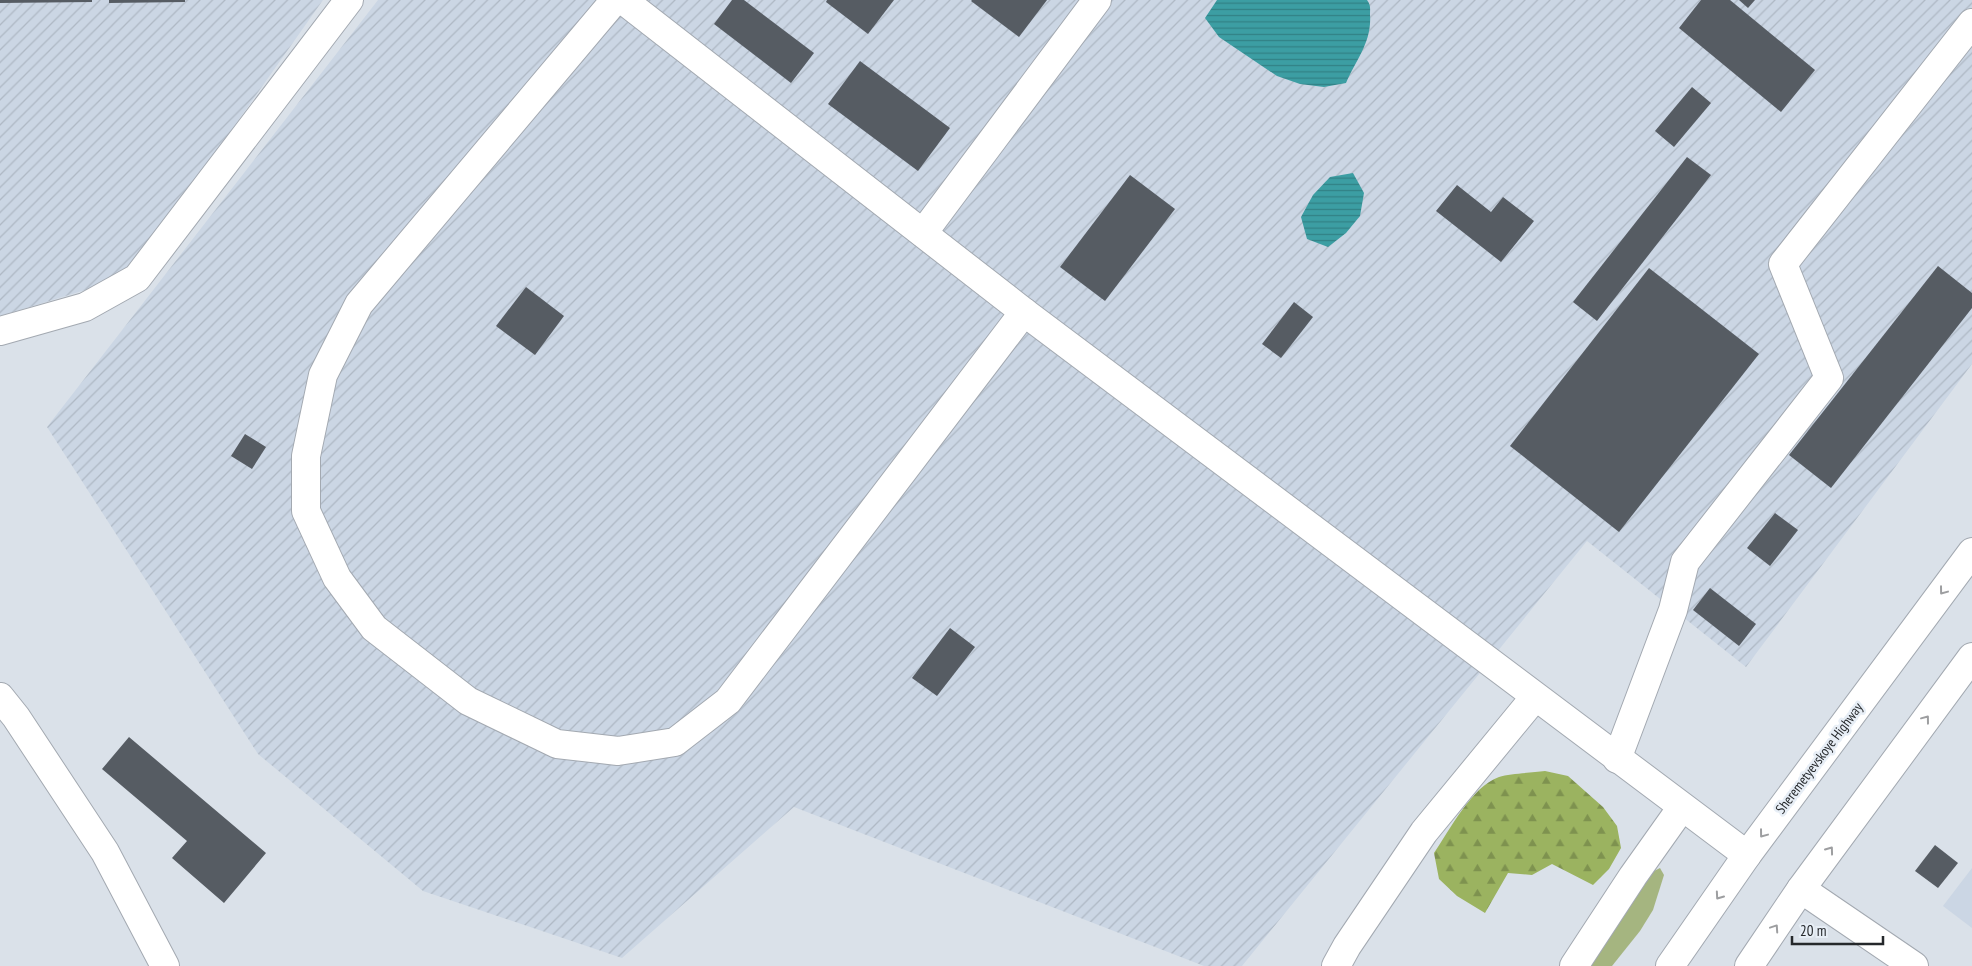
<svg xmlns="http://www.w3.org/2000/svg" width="1972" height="966" font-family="'PT Sans Narrow',sans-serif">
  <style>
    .built { fill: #cbd6e4 }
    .industrial { fill: url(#industrial-furrows) }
    .green { fill: #a5b580 }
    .forest { fill: url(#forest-firs) }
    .water { fill: url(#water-rules) }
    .building { fill: #565c63 }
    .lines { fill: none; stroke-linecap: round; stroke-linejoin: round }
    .minor-casing { stroke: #a3a9b1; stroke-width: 30 }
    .major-casing { stroke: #a3a9b1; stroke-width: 30 }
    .minor { stroke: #fff; stroke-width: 28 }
    .major { stroke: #fff; stroke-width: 28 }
    .oneway { stroke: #9d9ea0 }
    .labels { text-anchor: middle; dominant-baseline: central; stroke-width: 5; stroke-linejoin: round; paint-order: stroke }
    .street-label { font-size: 14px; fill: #25282b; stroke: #e7eef6 }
  </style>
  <defs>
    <pattern id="industrial-furrows" width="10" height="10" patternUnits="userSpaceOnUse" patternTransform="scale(1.25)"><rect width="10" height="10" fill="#cbd6e4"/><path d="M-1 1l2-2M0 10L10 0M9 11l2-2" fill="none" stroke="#aeb8c4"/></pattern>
    <pattern id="forest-firs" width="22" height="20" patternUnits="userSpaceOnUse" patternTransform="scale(1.25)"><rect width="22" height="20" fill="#9bb360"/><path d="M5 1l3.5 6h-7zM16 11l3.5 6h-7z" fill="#7e924f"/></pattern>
    <pattern id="water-rules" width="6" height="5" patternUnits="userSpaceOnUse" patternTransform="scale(1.25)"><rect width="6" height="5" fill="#3c9ea3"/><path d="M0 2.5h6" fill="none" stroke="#328185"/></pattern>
  </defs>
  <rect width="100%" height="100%" fill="#dae1e9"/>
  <polygon class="built" points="1972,868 1972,928 1943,906"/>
  <g class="industrial">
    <polygon points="0,0 323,0 128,277 0,316"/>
    <polygon points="378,0 1972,0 1972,364 1746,667 1587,541 1242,966 1204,966 794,807 622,958 423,891 258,754 47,427"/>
  </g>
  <polygon class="green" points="1660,868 1664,875 1653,910 1640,931 1612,966 1585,966 1640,878"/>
  <path class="forest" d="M1545 771 1568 776 1603 807 1617 826 1621 848 1609 869 1593 885 1552 864 1532 875 1508 873 1485 913 1457 896 1439 879 1434 853C1450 830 1471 787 1499 777 1511 773 1532 773 1545 771Z"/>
  <g class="water">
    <path d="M1217 0H1367C1371 5 1370 9 1370 15 1372 42 1356 60 1346 83L1324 87 1300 84 1277 76 1219 37 1205 18Z"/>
    <polygon points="1353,173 1364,193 1360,216 1346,233 1328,247 1307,239 1301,217 1313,195 1330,177"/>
  </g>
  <g class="building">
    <polygon points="0,0 92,0 92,2 0,3"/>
    <polygon points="109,0 185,0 185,2 109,3"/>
    <polygon points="732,0 744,0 814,53 791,83 714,24"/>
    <polygon points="827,0 894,0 868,34 826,2"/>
    <polygon points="972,0 1047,0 1019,37 971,1"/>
    <polygon points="1701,0 1730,0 1815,70 1781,112 1679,28"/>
    <polygon points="1739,0 1755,0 1748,8"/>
    <polygon points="860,61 950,128 918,171 828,104"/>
    <polygon points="1692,87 1711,103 1674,147 1655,131"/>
    <polygon points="1687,157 1711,175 1597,321 1573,302"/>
    <polygon points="1130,175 1175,209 1105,301 1060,267"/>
    <polygon points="1457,185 1491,212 1503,197 1534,221 1501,262 1436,211"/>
    <polygon points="1938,266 1972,293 1972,308 1831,488 1789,455"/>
    <polygon points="1649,268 1759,354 1619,532 1510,446"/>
    <polygon points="526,287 564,316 535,355 496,326"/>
    <polygon points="1294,302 1313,317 1281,358 1262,344"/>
    <polygon points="245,434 266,447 252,469 231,456"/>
    <polygon points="1775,513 1798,530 1770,566 1747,548"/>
    <polygon points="1710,588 1756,624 1739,646 1693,610"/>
    <polygon points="950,628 975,647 937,696 912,678"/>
    <polygon points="129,737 266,853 224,903 172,858 187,841 102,769"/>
    <polygon points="1935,845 1958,863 1938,888 1915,871"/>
  </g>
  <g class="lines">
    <g class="minor-casing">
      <g id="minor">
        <polyline points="615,0 359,304 323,375 306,456 306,511 337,578 374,628 468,701 557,744 618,751 675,742 728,701 1024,312"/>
        <polyline points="623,0 1024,312 1747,855"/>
        <polyline points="923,233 1097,0"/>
        <polyline points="0,331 85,307 137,278 349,0"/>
        <polyline points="0,697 16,717 105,852 165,966"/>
        <polyline points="1617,759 1673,610 1685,562 1829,378 1783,264 1972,23"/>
        <polyline points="1801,889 1914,966"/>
        <polyline points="1336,966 1347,946 1424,832 1535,697"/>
        <polyline points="1574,966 1633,876 1682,807"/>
      </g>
    </g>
    <g class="major-casing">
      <g id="major">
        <polyline points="1670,966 1747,855 1972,552"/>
        <polyline points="1749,966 1801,889 1972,657"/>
      </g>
    </g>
    <use href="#minor" class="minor"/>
    <use href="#major" class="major"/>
  </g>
  <defs><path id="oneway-chevron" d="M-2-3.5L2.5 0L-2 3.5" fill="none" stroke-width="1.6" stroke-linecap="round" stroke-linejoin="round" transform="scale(1.25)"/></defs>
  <g class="oneway">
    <use href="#oneway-chevron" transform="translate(1943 591) rotate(127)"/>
    <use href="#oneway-chevron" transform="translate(1926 719) rotate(-53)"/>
    <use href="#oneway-chevron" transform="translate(1763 834) rotate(127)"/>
    <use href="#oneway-chevron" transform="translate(1830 850) rotate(-54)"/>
    <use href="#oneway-chevron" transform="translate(1719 896) rotate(125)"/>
    <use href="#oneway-chevron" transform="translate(1775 928) rotate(-56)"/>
  </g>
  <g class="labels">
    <g class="street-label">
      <text transform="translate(1819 758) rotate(-53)">Sheremetyevskoye Highway</text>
    </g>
  </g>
  <path d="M1792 936v8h91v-8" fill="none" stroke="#25282b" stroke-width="2.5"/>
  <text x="1800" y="936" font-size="15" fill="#25282b" stroke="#e7eef6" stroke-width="4" paint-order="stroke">20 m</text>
</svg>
